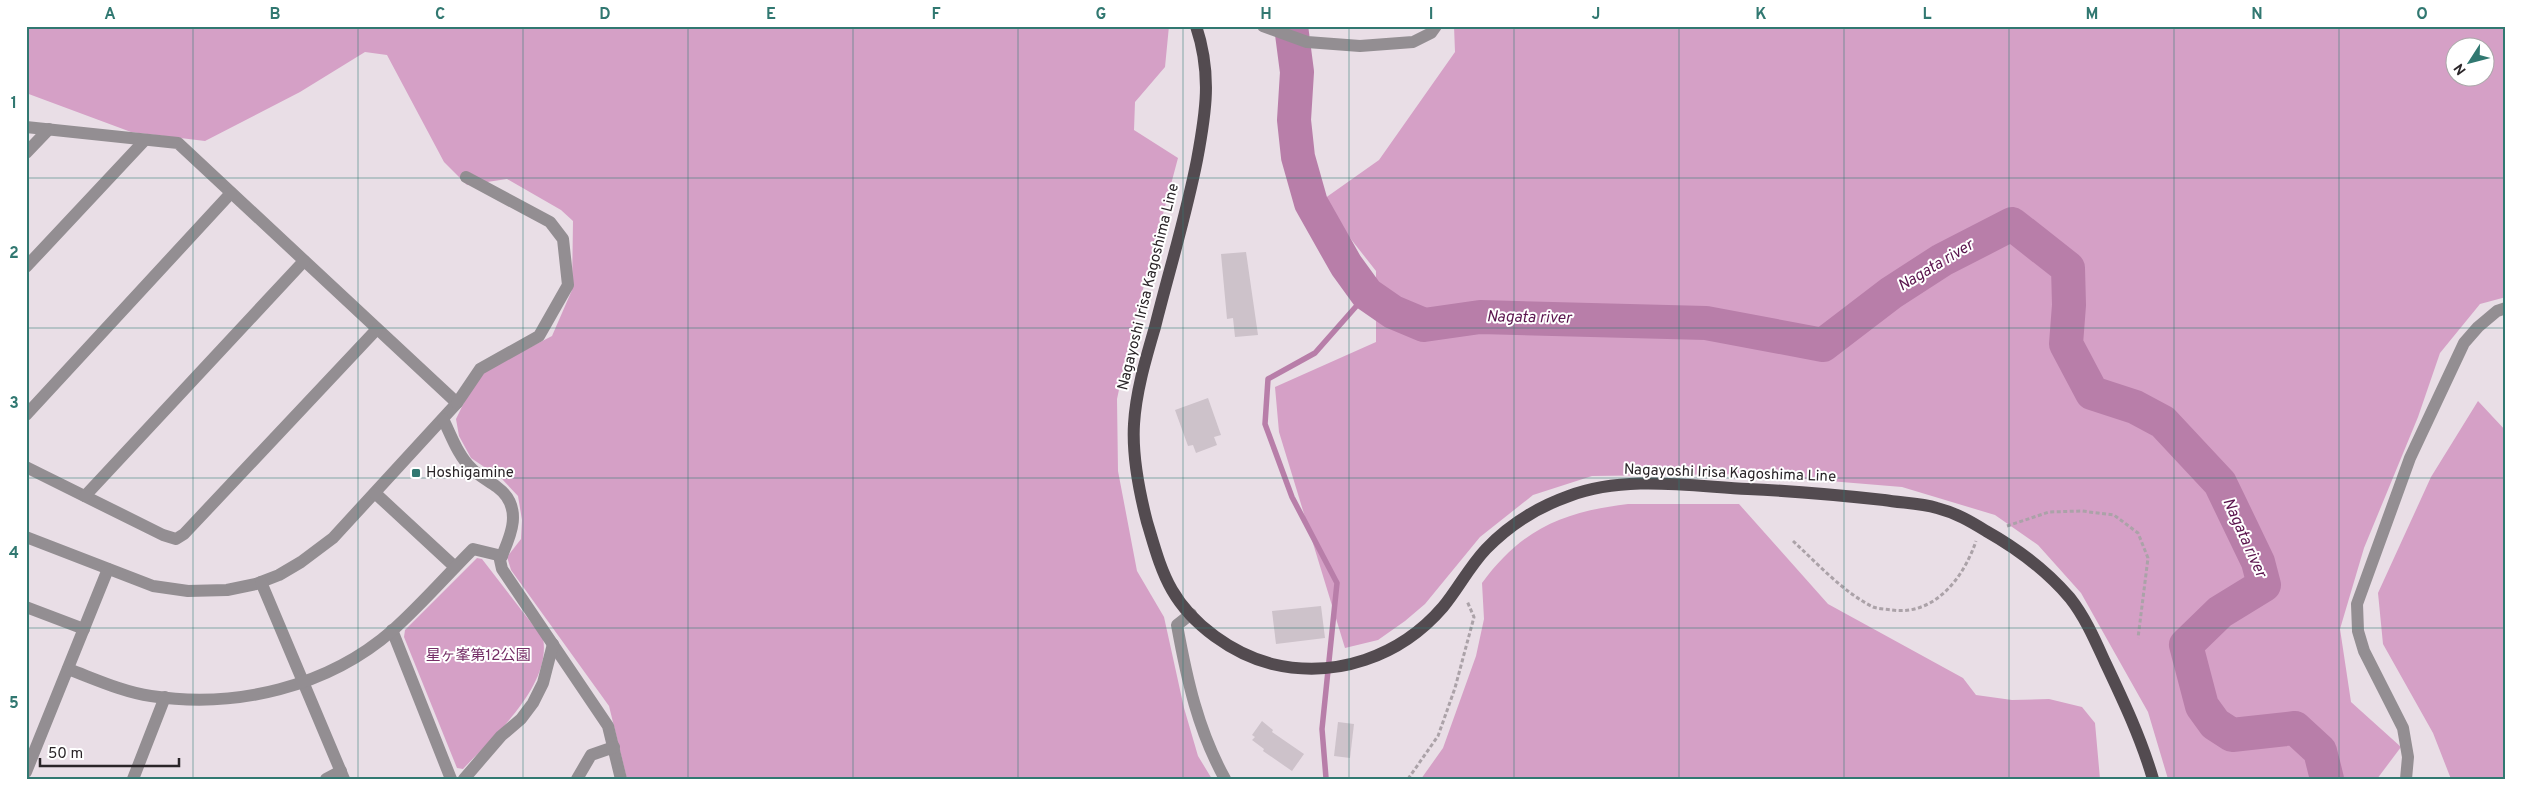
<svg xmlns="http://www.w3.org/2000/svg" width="2532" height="805" font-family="Overpass,'Noto Sans JP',sans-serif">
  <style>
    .green { fill: #d5a0c6; fill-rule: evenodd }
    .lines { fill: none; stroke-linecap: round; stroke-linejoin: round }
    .stream { stroke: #b87ea9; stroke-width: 5.5 }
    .river { stroke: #b87ea9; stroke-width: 34 }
    .building { fill: #cdc2ca }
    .path { stroke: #aba2a8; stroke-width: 3; stroke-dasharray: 4 2.5; stroke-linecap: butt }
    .minor { stroke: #938e92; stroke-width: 12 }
    .tertiary { stroke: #938e92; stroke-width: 12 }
    .primary { stroke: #534b50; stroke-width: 12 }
    .grid { fill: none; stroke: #317871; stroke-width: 1; stroke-opacity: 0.55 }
    .poi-dot { fill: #317871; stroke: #fff; stroke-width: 2 }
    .labels { text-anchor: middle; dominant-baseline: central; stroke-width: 4; stroke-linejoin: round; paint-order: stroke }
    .street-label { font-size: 15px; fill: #2a2528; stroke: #fff }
    .poi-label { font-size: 15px; fill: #2a2528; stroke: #fff; text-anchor: start }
    .park-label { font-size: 15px; fill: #752e66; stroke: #fff }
    .water-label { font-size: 16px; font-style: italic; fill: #5b154e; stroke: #fff }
    .neatline { fill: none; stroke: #317871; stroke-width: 2 }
    .grid-label { font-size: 16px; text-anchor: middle; font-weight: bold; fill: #317871 }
  </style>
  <rect width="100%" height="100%" fill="#e9dee6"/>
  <g class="green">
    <polygon points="26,26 1169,26 1165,67 1135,102 1134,130 1178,158 1131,334 1117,399 1118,471 1137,571 1164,617 1184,708 1198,756 1212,779 627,779 609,706 511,570 507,557 521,539 522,520 518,496 502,479 471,458 459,436 456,419 474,382 488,369 552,336 572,290 573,221 561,210 507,179 467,185 444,162 387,55 365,52 300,92 205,141 131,132 26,93"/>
    <path d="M1454 26H1874L1877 28 1880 26H2506V297L2480 304 2440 353 2418 417 2364 548 2340 629 2351 702 2401 747 2377 779H2168L2148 712 2081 593 2038 545 1995 515 1902 487 1745 474 1592 476 1533 495 1480 537 1425 604 1405 621 1378 640 1345 648 1279 432 1275 387 1376 342V271L1321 201 1379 160 1455 52ZM2454 48H2484V78H2454Z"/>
    <polygon points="2478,401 2506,431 2506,779 2451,779 2433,733 2383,644 2378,593 2431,477"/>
    <path d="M1628 504H1739L1828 604 1963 678 1976 695 2012 700 2049 699 2082 707 2095 723 2100 779H1421L1443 748 1476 656 1484 619 1482 583C1522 529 1562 512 1628 504Z"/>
    <path d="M477 558 482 559 543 638C552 686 493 737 463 769L457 768 404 637 405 630Z"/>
  </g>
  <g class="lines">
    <polyline class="stream" points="1326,778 1322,729 1337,583 1292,497 1265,424 1268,379 1315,353 1367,294"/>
    <polyline class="river" points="1291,26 1297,72 1294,120 1298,157 1311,203 1346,265 1367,294 1393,312 1424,325 1480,317 1706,323 1823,345 1891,293 1942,260 2012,224 2068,268 2069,305 2066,344 2092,393 2135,407 2163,422 2220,483 2258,562 2264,585 2220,612 2186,645 2202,706 2215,724 2232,735 2295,728 2320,751 2327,779"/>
  </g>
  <g class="building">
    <polygon points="1246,252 1258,335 1235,337 1233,318 1227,319 1221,254"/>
    <polygon points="1208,398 1221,435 1214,437 1217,445 1196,453 1193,445 1188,446 1175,410"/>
    <polygon points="1321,606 1325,638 1276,644 1272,611"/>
    <polygon points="1262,721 1273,730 1272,732 1304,754 1292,771 1263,751 1264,749 1252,740 1255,737 1252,735"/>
    <polygon points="1338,722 1354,724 1350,758 1334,756"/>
  </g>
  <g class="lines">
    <g class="path">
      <polyline points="2007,526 2049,512 2082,511 2114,515 2138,533 2148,558 2138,638"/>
      <path d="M1793 541C1818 564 1843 592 1873 607 1879 609 1886 609 1892 610 1935 616 1964 577 1976 541"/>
      <polyline points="1408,779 1438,736 1455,688 1474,617 1467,601"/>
    </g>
    <g class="minor">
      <polyline points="1263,26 1307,42 1360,46 1413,42 1431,33 1436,26"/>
      <polyline points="26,127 178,143 457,403 333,538 301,562 279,575 256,584 227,590 188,591 153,586 26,537"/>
      <polyline points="26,153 49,129"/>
      <polyline points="26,267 145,140"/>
      <polyline points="457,403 480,369 539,336 568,285 563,239 550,222 466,177"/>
      <polyline points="26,415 231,193"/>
      <path d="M443 419C451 435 458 456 472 469 479 476 489 481 497 487 524 507 511 536 500 560L502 569 608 726 621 779"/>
      <polyline points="26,467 163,535 176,539 184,534 377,329"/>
      <polyline points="375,493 455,567"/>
      <polyline points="85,496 304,261"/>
      <polyline points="261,582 344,779"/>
      <polyline points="26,607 84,629"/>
      <path d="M1191 614 1177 625C1187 680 1198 730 1225 779"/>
      <polyline points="392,630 451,779"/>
      <path d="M68 669C95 679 123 692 151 696 236 709 328 687 393 630 421 605 447 575 473 549L502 556"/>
      <polyline points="26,772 108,569"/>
      <polyline points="133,779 165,697"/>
      <polyline points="326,779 341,771"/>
      <polyline points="464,779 501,736 521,719 533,703 543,683 553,644"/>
      <polyline points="577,779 591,755 614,747"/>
    </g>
    <polyline class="tertiary" points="2406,779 2408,757 2403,728 2364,651 2358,631 2357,604 2410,458 2464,343 2478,327 2497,311 2506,308"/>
    <path class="primary" d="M1196 26C1212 74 1206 112 1197 160 1186 216 1169 271 1155 327 1146 358 1136 391 1134 424 1132 457 1139 491 1147 522 1154 545 1160 569 1172 590 1192 625 1233 654 1272 664 1335 679 1400 657 1443 607 1458 589 1469 567 1486 549 1509 525 1538 507 1569 496 1625 475 1690 486 1748 489 1794 491 1838 495 1884 500 1901 503 1920 503 1937 508 1956 513 1970 521 1986 531 2018 549 2046 570 2070 598 2085 617 2095 640 2105 662 2123 700 2141 738 2153 779"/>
  </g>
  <path class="grid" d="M193 26V779M358 26V779M523 26V779M688 26V779M853 26V779M1018 26V779M1183 26V779M1349 26V779M1514 26V779M1679 26V779M1844 26V779M2009 26V779M2174 26V779M2339 26V779M26 178H2506M26 328H2506M26 478H2506M26 628H2506"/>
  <rect class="poi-dot" x="411" y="468" width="10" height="10" rx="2.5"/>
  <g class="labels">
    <g class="street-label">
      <text transform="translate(1149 287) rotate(-76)">Nagayoshi Irisa Kagoshima Line</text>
      <text transform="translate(1730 474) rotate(2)">Nagayoshi Irisa Kagoshima Line</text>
    </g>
    <g class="poi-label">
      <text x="426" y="473">Hoshigamine</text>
    </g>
    <g class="park-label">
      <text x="478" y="656">星ヶ峯第12公園</text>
    </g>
    <g class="water-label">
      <text transform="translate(1936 266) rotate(-31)">Nagata river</text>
      <text transform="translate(1529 318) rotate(1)">Nagata river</text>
      <text transform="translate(2244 538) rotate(66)">Nagata river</text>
    </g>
  </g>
  <rect width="2532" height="805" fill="none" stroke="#ffffff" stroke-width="55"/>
  <g transform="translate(2470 62) rotate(234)"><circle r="24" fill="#ffffff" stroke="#aaa8a9"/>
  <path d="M0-4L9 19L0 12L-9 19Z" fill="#317871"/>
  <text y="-8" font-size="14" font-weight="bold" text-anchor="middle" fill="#2a2528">N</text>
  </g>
  <path d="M40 758v8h139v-8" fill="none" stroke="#2a2528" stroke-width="2.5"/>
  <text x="48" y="758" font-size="15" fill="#2a2528" stroke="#ffffff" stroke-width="4" paint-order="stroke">50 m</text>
  <rect x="28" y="28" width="2476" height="750" class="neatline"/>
  <g class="grid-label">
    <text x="110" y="19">A</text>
    <text x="275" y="19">B</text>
    <text x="440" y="19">C</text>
    <text x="605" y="19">D</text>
    <text x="771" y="19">E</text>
    <text x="936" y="19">F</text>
    <text x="1101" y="19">G</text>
    <text x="1266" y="19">H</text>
    <text x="1431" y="19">I</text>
    <text x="1596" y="19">J</text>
    <text x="1761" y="19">K</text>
    <text x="1927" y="19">L</text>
    <text x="2092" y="19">M</text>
    <text x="2257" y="19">N</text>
    <text x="2422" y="19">O</text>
    <text x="14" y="108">1</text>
    <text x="14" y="258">2</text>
    <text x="14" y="408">3</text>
    <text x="14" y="558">4</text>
    <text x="14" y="708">5</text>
  </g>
</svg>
